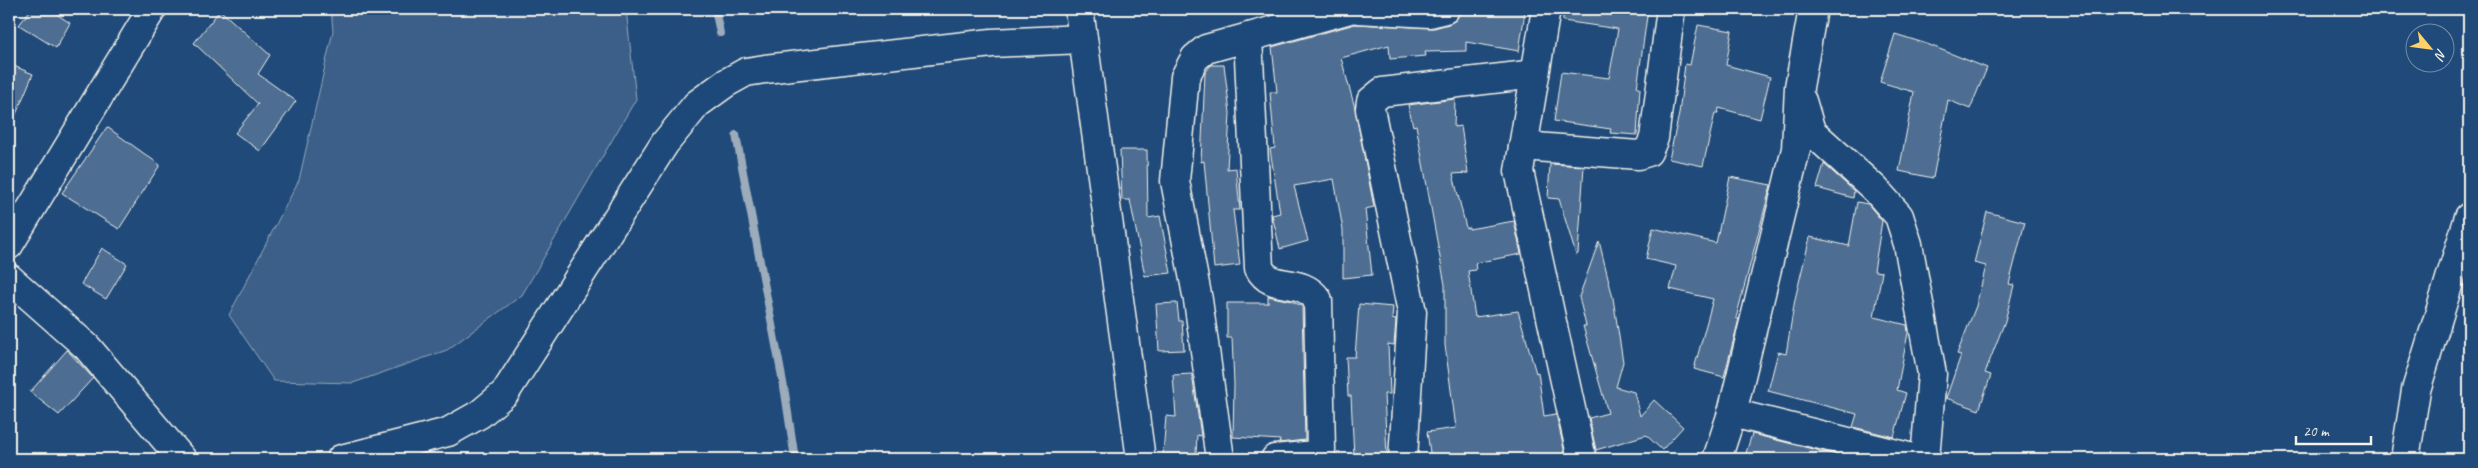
<svg xmlns="http://www.w3.org/2000/svg" width="2478" height="468" font-family="Caveat,sans-serif">
  <style>
    .green { fill: #3a5f88; stroke: #97a8b8 }
    .lines { fill: none; stroke-linecap: round; stroke-linejoin: round }
    .stream { stroke: #9cacbb; stroke-width: 8 }
    .building { fill: #4d6e92; stroke: #f4f1e8 }
    .minor-casing { stroke: #f4f1e8; stroke-width: 31 }
    .minor { stroke: #1f4a7a; stroke-width: 28 }
  </style>
  <rect width="100%" height="100%" fill="#1f4a7a"/>
  <filter id="ink" filterUnits="userSpaceOnUse"><feTurbulence type="fractalNoise" baseFrequency=".02" numOctaves="2"/><feDisplacementMap in="SourceGraphic" scale="10" xChannelSelector="R" yChannelSelector="G"/><feConvolveMatrix kernelMatrix="1 2 1 2 8 2 1 2 1" color-interpolation-filters="sRGB"/></filter>
  <g filter="url(#ink)">
    <polygon class="green" points="331,9 626,9 636,99 522,295 447,350 353,383 274,381 229,315 299,180 333,31"/>
    <g class="lines">
      <g class="stream">
        <polyline points="715,9 720,33"/>
        <polyline points="736,135 785,393 795,459"/>
      </g>
    </g>
    <g class="building">
      <polygon points="31,9 49,9 70,23 56,48 19,25"/>
      <polygon points="1493,9 1525,12 1519,51 1466,42 1466,51 1425,52 1426,56 1390,59 1389,45 1341,58 1355,108 1374,207 1365,209 1372,275 1343,278 1343,230 1334,179 1294,186 1308,241 1280,249 1272,215 1280,213 1270,149 1275,148 1270,92 1277,92 1272,47 1355,24 1434,28 1449,24 1456,20 1460,13 1493,13"/>
      <polygon points="1563,9 1648,9 1637,88 1640,88 1637,135 1610,133 1611,129 1554,121 1561,72 1609,78 1618,29 1563,21"/>
      <polygon points="220,10 270,55 258,74 296,101 260,151 235,133 258,104 194,43"/>
      <polygon points="1698,25 1732,31 1726,65 1770,77 1760,119 1719,108 1718,113 1715,113 1703,166 1669,159 1679,114 1685,64 1690,65"/>
      <polygon points="1895,34 1927,44 1987,68 1970,109 1948,100 1933,178 1899,171 1914,92 1880,82"/>
      <polygon points="9,64 33,74 9,131"/>
      <polygon points="1211,65 1224,65 1230,113 1227,169 1236,168 1240,210 1233,210 1240,265 1214,268 1204,161 1201,162 1205,73"/>
      <polygon points="1455,99 1454,127 1461,126 1468,173 1453,174 1466,228 1469,227 1469,229 1514,221 1521,254 1475,263 1476,270 1468,271 1475,317 1518,311 1536,373 1538,372 1544,416 1556,414 1566,458 1431,459 1427,432 1456,428 1445,345 1445,285 1416,125 1413,126 1408,105"/>
      <polygon points="107,127 160,165 119,229 62,193"/>
      <polygon points="1120,150 1147,150 1148,218 1160,216 1171,273 1145,276 1130,200 1122,200"/>
      <polygon points="1550,164 1584,166 1578,254 1576,255 1559,199 1548,198"/>
      <polygon points="1824,164 1854,191 1853,198 1817,188"/>
      <polygon points="1730,177 1771,185 1736,318 1739,319 1724,377 1694,369 1713,299 1670,289 1676,266 1646,259 1653,228 1716,243"/>
      <polygon points="1857,202 1868,204 1882,221 1874,271 1882,272 1874,317 1907,325 1908,333 1897,390 1906,393 1894,437 1853,427 1857,414 1768,391 1778,352 1786,354 1795,299 1810,237 1849,246"/>
      <polygon points="1987,212 2025,222 2009,284 2014,285 2005,321 1985,373 1991,375 1979,410 1946,398 1961,355 1957,354 1976,306 1986,266 1974,263"/>
      <polygon points="1599,241 1613,298 1623,362 1616,387 1634,392 1640,416 1654,400 1683,427 1662,450 1646,435 1596,450 1589,418 1608,413 1583,326 1586,326 1579,297"/>
      <polygon points="102,248 127,264 106,299 81,284"/>
      <polygon points="1268,296 1291,301 1302,306 1305,440 1279,443 1280,440 1233,437 1234,384 1232,338 1227,338 1227,303 1268,303"/>
      <polygon points="1177,303 1179,321 1182,321 1184,350 1159,351 1156,304"/>
      <polygon points="1359,304 1393,307 1392,319 1396,320 1394,345 1388,344 1390,394 1384,394 1387,456 1354,457 1351,396 1348,396 1346,357 1355,357"/>
      <polygon points="67,350 93,378 59,415 30,392"/>
      <polygon points="1192,374 1201,436 1197,435 1196,454 1163,454 1166,416 1176,417 1173,375"/>
      <polygon points="1752,434 1853,459 1744,459"/>
    </g>
    <g class="lines">
      <g class="minor-casing">
        <g id="minor">
          <polyline points="1079,9 1141,459"/>
          <polyline points="1358,9 1430,13 1445,9"/>
          <polyline points="1546,9 1519,171 1582,459"/>
          <path d="M1248 37 1259 268C1272 293 1300 275 1318 300L1321 450 1315 455 1275 459"/>
          <polyline points="1802,101 1811,131 1875,189 1899,216 1908,244 1932,374 1925,459"/>
          <polyline points="1523,146 1638,155 1648,152 1654,138 1671,9"/>
          <polyline points="9,245 152,9"/>
          <polyline points="9,278 87,347 182,459"/>
          <polyline points="1732,413 1917,459"/>
          <polyline points="341,459 448,432 480,414 505,393 665,143 697,104 726,83 746,72 765,69 992,43 1083,39"/>
          <polyline points="1220,459 1198,300 1175,181 1185,77 1195,58 1206,49 1350,9"/>
          <polyline points="1403,459 1412,312 1370,109 1371,101 1382,92 1535,74"/>
          <polyline points="1717,459 1732,413 1796,149 1799,87 1813,9"/>
          <polyline points="2405,459 2416,390 2469,217"/>
        </g>
      </g>
      <use href="#minor" class="minor"/>
    </g>
  </g>
  <rect width="2478" height="468" fill="none" stroke="#1f4a7a" stroke-width="30"/>
  <rect x="15" y="15" width="2448" height="438" fill="none" stroke="#f4f1e8" stroke-width="2" filter="url(#ink)"/>
  <g transform="translate(2430 48) rotate(119)"><circle r="24" fill="#1f4a7a" stroke="#748da6"/>
  <path d="M0-4L9 19L0 12L-9 19Z" fill="#ffd166"/>
  <text y="-8" font-size="14" font-weight="bold" text-anchor="middle" fill="#f4f1e8">N</text>
  </g>
  <path d="M2296 436v8h75v-8" fill="none" stroke="#f4f1e8" stroke-width="2.5"/>
  <text x="2303" y="436" font-size="15" fill="#f4f1e8" stroke="#1f4a7a" stroke-width="4" paint-order="stroke">20 m</text>
</svg>
